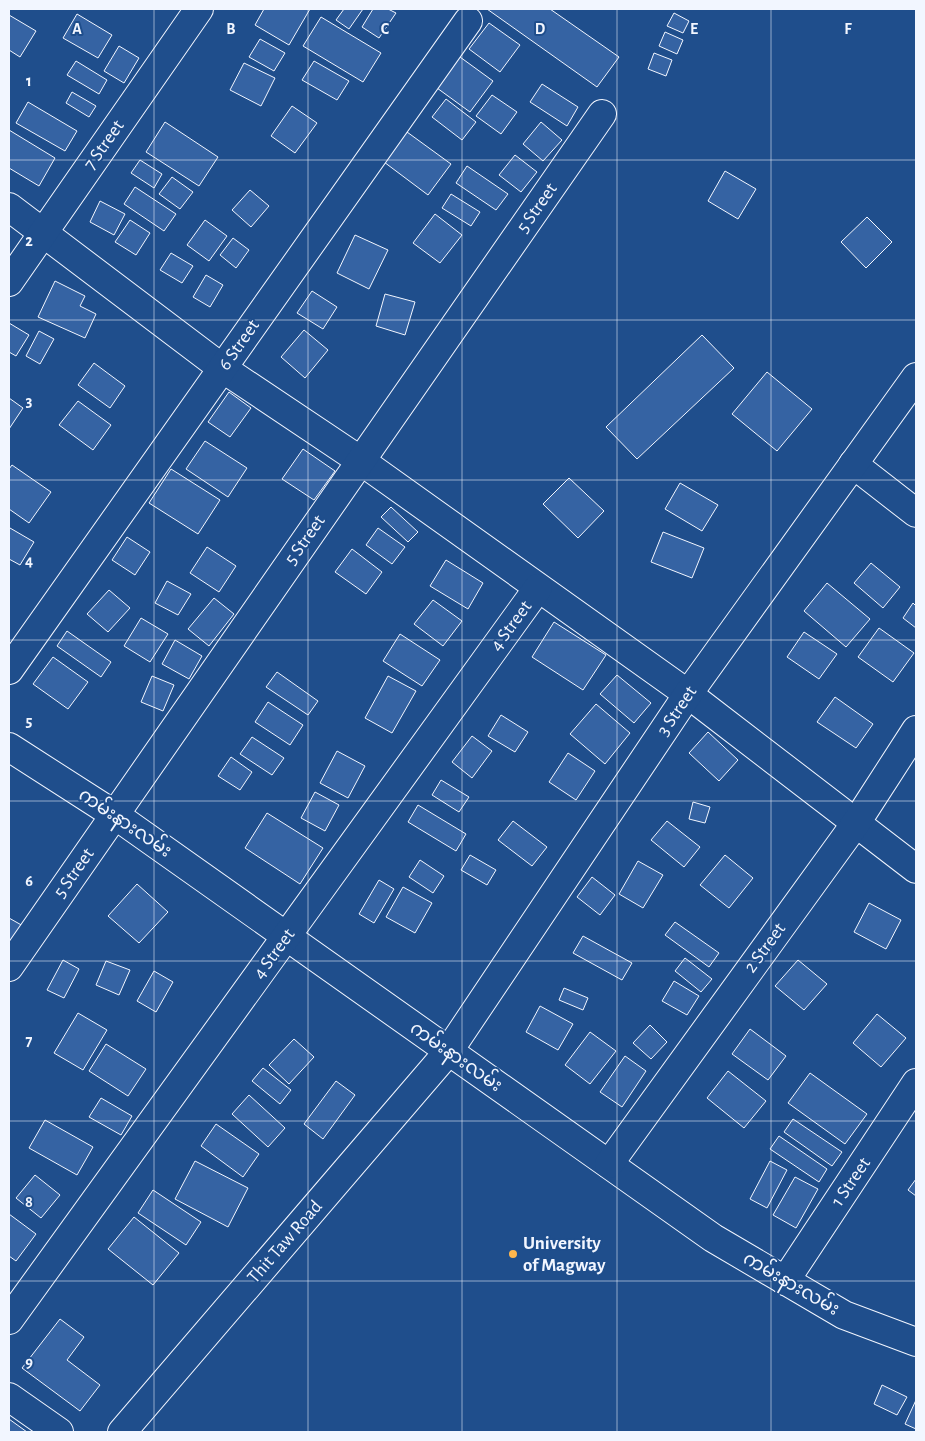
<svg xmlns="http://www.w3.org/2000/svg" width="925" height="1441" font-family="'Alegreya Sans','Noto Sans Myanmar',sans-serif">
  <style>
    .building { fill: #3563a3; stroke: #f2f6ff }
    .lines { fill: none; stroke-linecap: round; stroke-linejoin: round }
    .minor-casing { stroke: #f2f6ff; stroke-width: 30 }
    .minor { stroke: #1f4e8c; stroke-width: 28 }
    .grid { fill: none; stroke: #f2f6ff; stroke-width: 1; stroke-opacity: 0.55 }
    .poi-dot { fill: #ffb74d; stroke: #1f4e8c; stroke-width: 2 }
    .labels { text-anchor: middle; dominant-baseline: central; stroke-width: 4; stroke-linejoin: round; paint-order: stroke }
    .street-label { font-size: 19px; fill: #f2f6ff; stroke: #1f4e8c }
    .poi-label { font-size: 19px; font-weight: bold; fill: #f2f6ff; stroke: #1f4e8c; text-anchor: start }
    .grid-label { font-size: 16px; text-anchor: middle; font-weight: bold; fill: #f2f6ff; stroke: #1f4e8c; stroke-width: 4; stroke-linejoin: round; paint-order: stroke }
  </style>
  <rect width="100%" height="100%" fill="#1f4e8c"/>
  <g class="building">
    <polygon points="264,9 310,9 289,45 255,25"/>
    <polygon points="344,9 363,9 349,29 336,20"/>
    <polygon points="373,9 388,9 396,13 379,38 362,27"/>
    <polygon points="487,9 550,9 619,57 597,87"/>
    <polygon points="674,13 689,21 683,33 667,26"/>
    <polygon points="77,14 112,35 98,58 63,38"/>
    <polygon points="9,15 36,31 20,57 9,50"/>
    <polygon points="321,17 381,53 363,82 303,46"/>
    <polygon points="489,23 520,45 500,72 469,49"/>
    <polygon points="665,32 683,40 677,54 659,46"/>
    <polygon points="260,39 285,53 274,71 249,57"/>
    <polygon points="119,46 139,58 124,83 104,71"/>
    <polygon points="449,49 493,81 470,112 426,80"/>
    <polygon points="654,53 672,60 666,76 648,69"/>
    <polygon points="76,61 107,80 99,94 67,75"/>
    <polygon points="314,61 349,81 337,100 302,80"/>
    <polygon points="244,63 275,78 261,106 230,90"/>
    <polygon points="542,84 578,107 567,126 530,102"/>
    <polygon points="72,92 96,106 89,117 66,103"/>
    <polygon points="492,95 517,112 501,134 476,116"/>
    <polygon points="446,99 476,122 462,140 432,117"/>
    <polygon points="28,102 77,131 65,151 16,123"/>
    <polygon points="292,106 317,123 295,153 271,136"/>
    <polygon points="165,122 218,157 199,186 146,152"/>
    <polygon points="541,122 562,140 543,161 523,144"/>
    <polygon points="9,130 55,158 39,186 9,168"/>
    <polygon points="407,132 451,164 428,195 384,162"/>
    <polygon points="515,155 537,172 521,192 499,175"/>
    <polygon points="140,160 162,174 154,188 131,173"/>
    <polygon points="467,166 508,194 496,210 456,183"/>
    <polygon points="725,171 756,189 738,219 708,201"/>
    <polygon points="172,177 193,192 180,209 159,194"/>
    <polygon points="135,187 176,214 164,231 124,204"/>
    <polygon points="250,190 269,206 251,227 232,210"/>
    <polygon points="451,194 480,212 471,226 442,208"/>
    <polygon points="100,201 125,214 114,235 90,222"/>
    <polygon points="435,214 462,235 440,263 413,243"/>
    <polygon points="867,217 892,242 866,268 841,242"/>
    <polygon points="130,220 150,233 136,255 115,242"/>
    <polygon points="205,220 227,236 209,261 187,245"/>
    <polygon points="355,235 388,250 369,289 337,273"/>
    <polygon points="233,238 249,250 236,268 220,255"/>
    <polygon points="171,253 193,266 182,283 160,270"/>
    <polygon points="206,275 223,285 210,307 193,297"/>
    <polygon points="55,281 85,296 80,306 96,314 85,338 38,317"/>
    <polygon points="312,291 337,307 323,329 297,313"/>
    <polygon points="385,294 415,302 405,335 376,326"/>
    <polygon points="9,323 29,335 16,356 9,352"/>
    <polygon points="304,330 328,350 305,378 281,357"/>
    <polygon points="39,331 54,339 40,364 26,356"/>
    <polygon points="702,335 734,368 637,459 606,427"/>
    <polygon points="94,363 125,386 110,408 78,385"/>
    <polygon points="767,372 812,409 777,451 732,414"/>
    <polygon points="229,392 251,408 230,437 208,422"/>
    <polygon points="9,398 23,408 9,429"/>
    <polygon points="78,401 111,425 93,450 59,425"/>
    <polygon points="205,441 247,468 228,497 186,469"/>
    <polygon points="303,449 335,471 314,500 282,479"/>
    <polygon points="12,465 51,492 29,523 9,509 9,469"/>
    <polygon points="171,469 220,500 198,534 149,503"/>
    <polygon points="569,478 604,511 578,538 543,504"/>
    <polygon points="680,483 718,505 702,531 665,509"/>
    <polygon points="391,507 418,532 408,542 381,517"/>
    <polygon points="10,528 34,542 20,565 9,559 9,530"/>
    <polygon points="378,528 405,547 392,564 366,545"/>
    <polygon points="663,532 704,548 692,578 651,562"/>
    <polygon points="127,537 150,552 135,575 112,560"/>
    <polygon points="207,547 236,566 219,592 190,573"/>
    <polygon points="352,549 382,572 366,594 335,572"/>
    <polygon points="446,560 483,583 468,609 430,586"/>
    <polygon points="871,563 900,587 883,608 854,583"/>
    <polygon points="167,581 191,594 178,615 155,603"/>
    <polygon points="827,583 870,619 846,647 804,611"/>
    <polygon points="109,590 130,608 108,632 87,614"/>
    <polygon points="214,598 234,614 209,646 188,629"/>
    <polygon points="433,600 462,621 443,646 414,624"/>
    <polygon points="913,603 916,606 916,628 903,618"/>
    <polygon points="141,618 168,634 150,662 124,646"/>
    <polygon points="554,622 606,655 583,690 532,657"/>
    <polygon points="879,628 914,653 893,682 858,657"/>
    <polygon points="67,631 111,662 101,677 57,646"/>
    <polygon points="804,632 837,654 819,679 787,657"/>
    <polygon points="400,634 440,660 422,686 383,661"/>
    <polygon points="175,640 202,656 189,679 162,664"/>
    <polygon points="53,657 88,682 68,709 33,684"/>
    <polygon points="277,672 318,701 308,715 266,687"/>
    <polygon points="617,675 651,703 634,723 600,694"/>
    <polygon points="152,676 174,685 163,711 141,702"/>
    <polygon points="388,676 416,691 392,733 365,718"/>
    <polygon points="835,697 873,724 856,748 817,722"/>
    <polygon points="268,702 303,725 290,745 255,722"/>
    <polygon points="596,704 630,733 605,764 570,734"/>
    <polygon points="501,715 528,732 515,752 488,736"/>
    <polygon points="708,732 738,760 719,781 689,753"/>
    <polygon points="472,736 492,751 472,778 452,762"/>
    <polygon points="252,737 284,758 272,775 240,754"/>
    <polygon points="337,751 365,766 348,798 320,783"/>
    <polygon points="568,753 595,771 576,800 549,782"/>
    <polygon points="231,757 252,772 240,790 218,776"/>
    <polygon points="441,780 469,797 459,812 432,795"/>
    <polygon points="315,792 339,805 325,831 301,818"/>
    <polygon points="693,802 710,807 705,823 689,819"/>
    <polygon points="418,805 466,834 456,851 408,822"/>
    <polygon points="267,813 323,848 300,884 245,848"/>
    <polygon points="513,821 547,847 532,866 498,840"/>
    <polygon points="667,821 700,847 684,867 651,840"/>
    <polygon points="470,855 496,870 487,885 461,870"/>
    <polygon points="725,855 753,878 729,908 700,885"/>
    <polygon points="420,860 444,876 433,893 409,877"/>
    <polygon points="638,861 663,875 643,908 619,894"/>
    <polygon points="592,877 615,895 600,915 577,897"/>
    <polygon points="379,880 394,889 374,923 359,914"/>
    <polygon points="137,884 168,912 139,943 108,916"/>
    <polygon points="403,887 432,903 415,933 386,917"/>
    <polygon points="869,903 901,920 886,949 854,932"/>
    <polygon points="9,918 32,931 9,957"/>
    <polygon points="675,922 719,953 709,967 665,935"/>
    <polygon points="583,936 632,963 622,980 573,953"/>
    <polygon points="685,958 712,979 701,992 675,971"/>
    <polygon points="63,960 79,969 64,998 47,990"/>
    <polygon points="798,960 827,984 804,1010 775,986"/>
    <polygon points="106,961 130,970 119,995 96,985"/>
    <polygon points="154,971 173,982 156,1012 137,1001"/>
    <polygon points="674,981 699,996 687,1015 662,1001"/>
    <polygon points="564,988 588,998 583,1010 559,1000"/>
    <polygon points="540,1006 573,1024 558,1050 526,1032"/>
    <polygon points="78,1013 107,1030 83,1070 54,1053"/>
    <polygon points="877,1014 906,1038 881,1067 853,1043"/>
    <polygon points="650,1025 667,1042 651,1059 633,1043"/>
    <polygon points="750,1029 786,1056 768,1080 732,1054"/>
    <polygon points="590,1032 616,1051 590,1084 565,1065"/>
    <polygon points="294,1039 314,1057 289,1084 269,1065"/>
    <polygon points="106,1044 146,1069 128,1096 89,1071"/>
    <polygon points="625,1056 646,1071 622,1107 600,1092"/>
    <polygon points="263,1068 291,1090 280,1104 252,1081"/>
    <polygon points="728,1071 766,1101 744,1128 707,1098"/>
    <polygon points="810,1073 867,1114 845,1144 788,1103"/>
    <polygon points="336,1081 355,1095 323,1139 304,1124"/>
    <polygon points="249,1095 285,1128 268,1147 232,1114"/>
    <polygon points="101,1098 132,1116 121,1135 89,1117"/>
    <polygon points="793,1119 842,1152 832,1166 784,1132"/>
    <polygon points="45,1120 93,1147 77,1175 29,1148"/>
    <polygon points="216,1124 259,1154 243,1177 201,1146"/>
    <polygon points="779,1136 827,1169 819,1182 770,1149"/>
    <polygon points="195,1161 248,1188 228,1227 175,1199"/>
    <polygon points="770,1161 787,1170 767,1208 750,1199"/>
    <polygon points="35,1175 60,1195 41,1218 16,1198"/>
    <polygon points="795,1177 818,1189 796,1228 773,1215"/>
    <polygon points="916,1179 916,1196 908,1190"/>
    <polygon points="153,1190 201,1222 186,1245 138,1213"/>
    <polygon points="9,1214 36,1234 16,1261 9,1256"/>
    <polygon points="134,1217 179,1253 153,1285 108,1249"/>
    <polygon points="60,1319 84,1337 67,1360 100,1385 80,1411 22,1368"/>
    <polygon points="882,1385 907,1397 897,1415 874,1404"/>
    <polygon points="916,1400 916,1429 905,1424"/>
    <polygon points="9,1419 27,1432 9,1432"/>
  </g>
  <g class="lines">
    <g class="minor-casing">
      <g id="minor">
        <polyline points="9,207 222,368 361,461 688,694 916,869"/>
        <polyline points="9,282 199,9"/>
        <polyline points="853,464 916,513"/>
        <polyline points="9,670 468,21"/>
        <polyline points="9,747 115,815 713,1238 844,1315 916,1342"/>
        <polyline points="9,967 602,114"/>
        <polyline points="609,1164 856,823 916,730"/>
        <polyline points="785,1281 916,1083"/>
        <polyline points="9,1320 538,588"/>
        <polyline points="9,1397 59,1432"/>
        <polyline points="122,1432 448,1052 688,694 916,377"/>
      </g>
    </g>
    <use href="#minor" class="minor"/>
  </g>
  <path class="grid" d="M154 9V1432M308 9V1432M462 9V1432M617 9V1432M771 9V1432M9 160H916M9 320H916M9 480H916M9 640H916M9 801H916M9 961H916M9 1121H916M9 1281H916"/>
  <circle class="poi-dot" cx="513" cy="1254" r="5"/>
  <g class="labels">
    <g class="street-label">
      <text transform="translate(104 145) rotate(-55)">7 Street</text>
      <text transform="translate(537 208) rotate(-55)">5 Street</text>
      <text transform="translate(239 345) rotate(-55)">6 Street</text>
      <text transform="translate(305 540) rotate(-55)">5 Street</text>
      <text transform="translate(511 626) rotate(-54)">4 Street</text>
      <text transform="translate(677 711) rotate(-56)">3 Street</text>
      <text transform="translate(125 823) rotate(34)">ကမ်းနားလမ်း</text>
      <text transform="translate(74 873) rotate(-55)">5 Street</text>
      <text transform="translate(765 948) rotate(-54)">2 Street</text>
      <text transform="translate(274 954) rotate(-54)">4 Street</text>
      <text transform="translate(456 1057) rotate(35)">ကမ်းနားလမ်း</text>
      <text transform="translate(851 1182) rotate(-56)">1 Street</text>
      <text transform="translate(285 1242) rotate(-49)">Thit Taw Road</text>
      <text transform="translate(791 1284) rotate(30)">ကမ်းနားလမ်း</text>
    </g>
    <g class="poi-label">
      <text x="523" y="1243">University<tspan x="523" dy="22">of Magway</tspan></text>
    </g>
  </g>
  <g class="grid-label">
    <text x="77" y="34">A</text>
    <text x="231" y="34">B</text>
    <text x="385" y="34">C</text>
    <text x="540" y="34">D</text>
    <text x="694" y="34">E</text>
    <text x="848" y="34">F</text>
    <text x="29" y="86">1</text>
    <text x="29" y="246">2</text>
    <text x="29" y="406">3</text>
    <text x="29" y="566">4</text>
    <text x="29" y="726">5</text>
    <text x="29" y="886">6</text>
    <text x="29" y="1046">7</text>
    <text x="29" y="1207">8</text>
    <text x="29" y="1367">9</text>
  </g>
  <rect width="925" height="1441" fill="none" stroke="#f2f6ff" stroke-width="20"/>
</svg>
